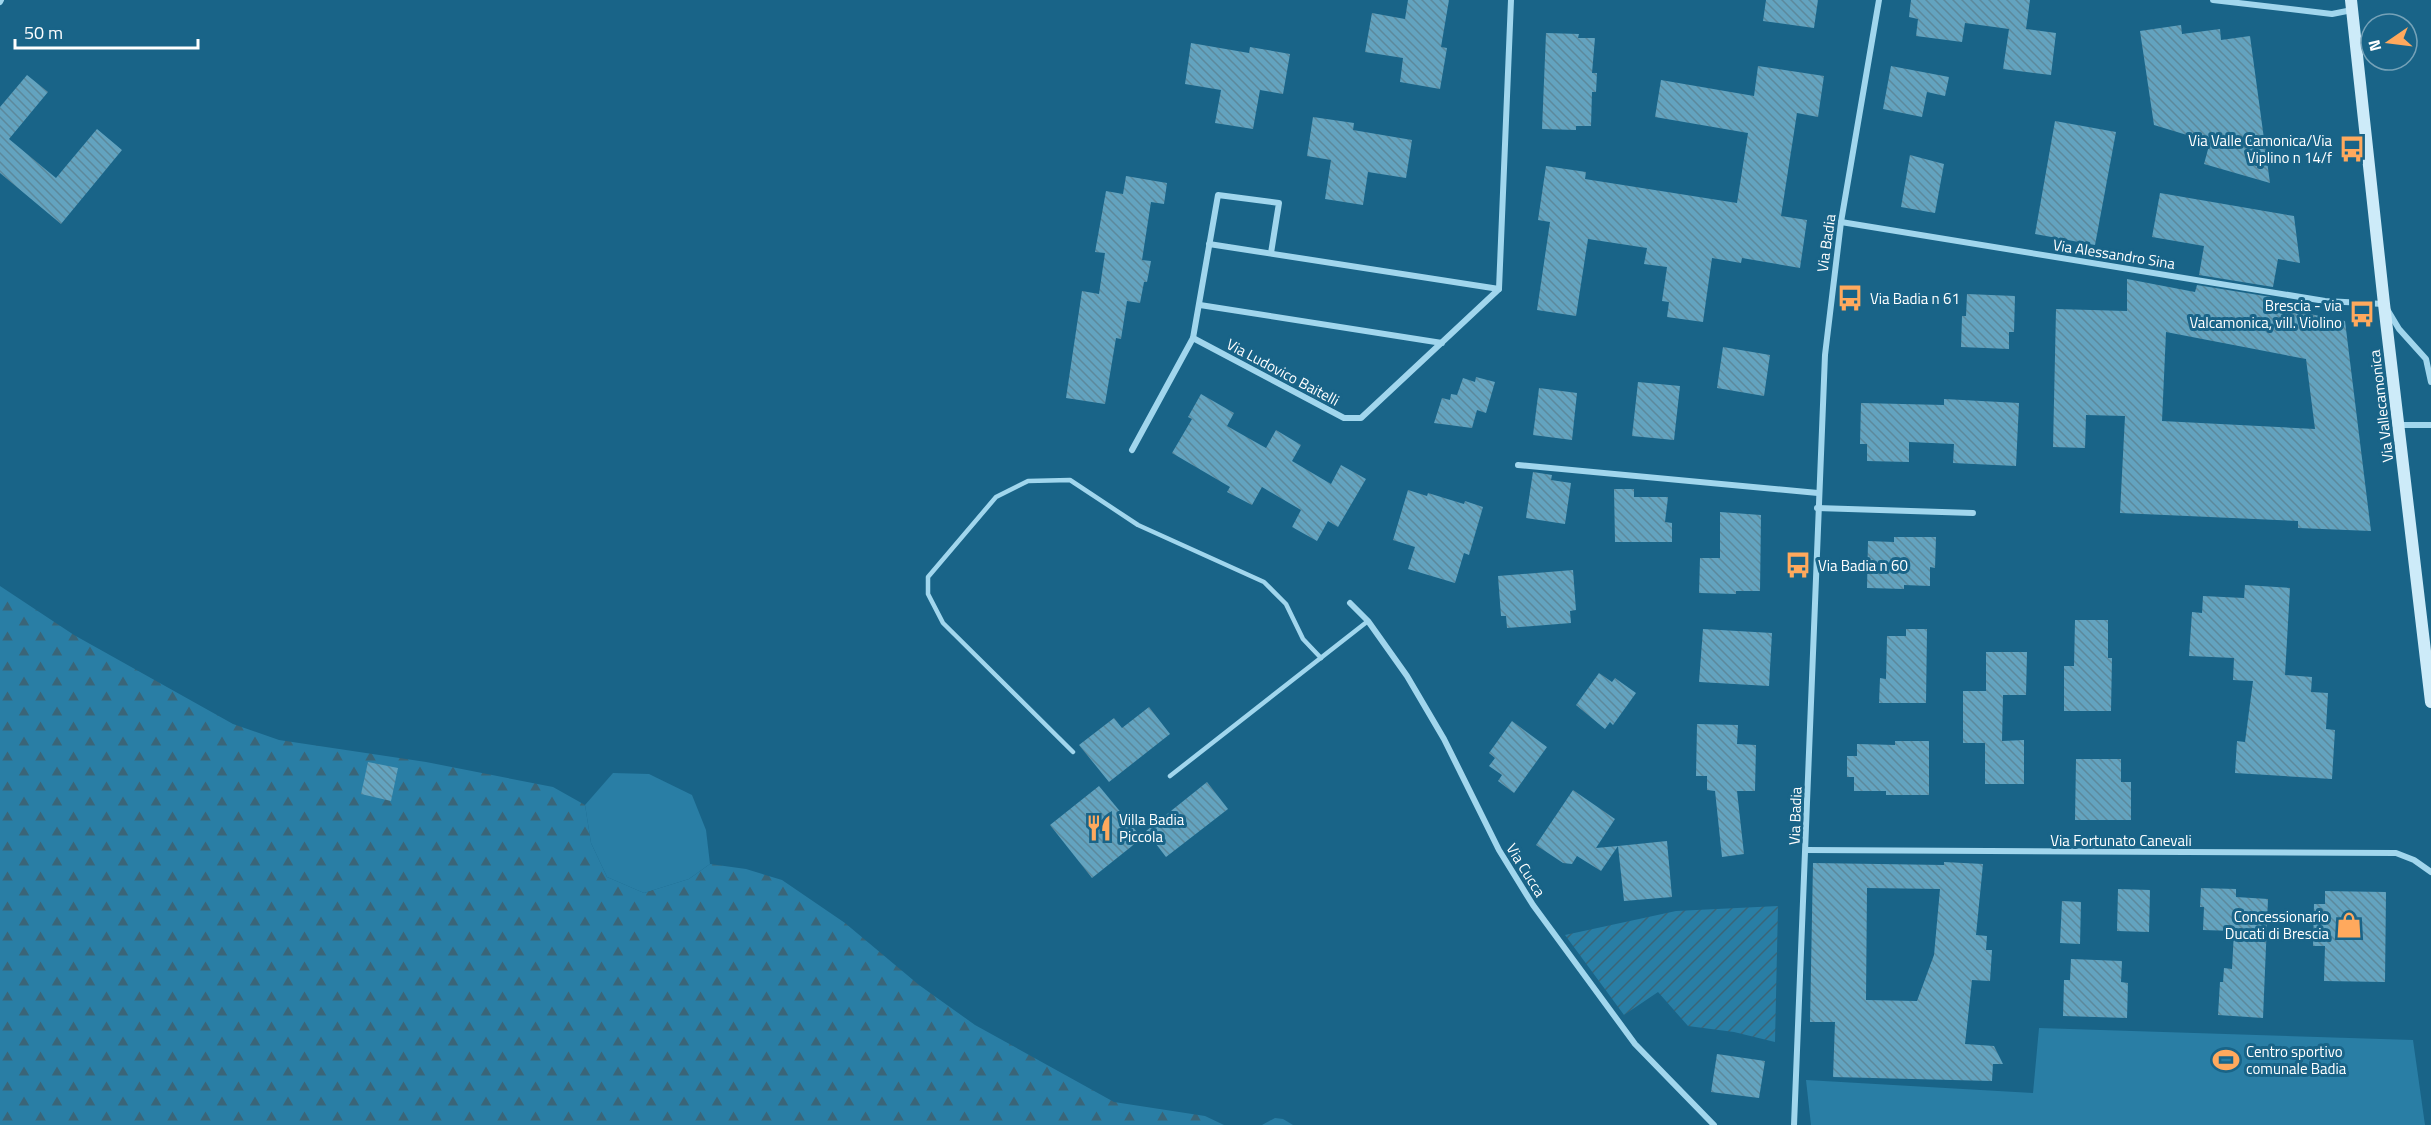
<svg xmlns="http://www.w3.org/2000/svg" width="2431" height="1125" font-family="'Titillium Web',sans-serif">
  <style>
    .grass { fill: #297ea5 }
    .forest { fill: url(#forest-firs) }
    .garden { fill: url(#garden-furrows) }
    .building { fill: url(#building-back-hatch); fill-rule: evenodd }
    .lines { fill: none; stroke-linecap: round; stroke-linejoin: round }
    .service { stroke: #a1d6ed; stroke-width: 4.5 }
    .minor { stroke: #a1d6ed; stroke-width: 6 }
    .secondary { stroke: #cdebf9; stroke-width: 12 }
    .labels { text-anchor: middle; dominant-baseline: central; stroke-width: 6; stroke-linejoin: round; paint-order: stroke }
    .poi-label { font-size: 15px; fill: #fff; stroke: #196488; text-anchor: start }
    .street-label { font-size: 15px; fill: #fff; stroke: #196488 }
  </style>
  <defs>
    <pattern id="forest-firs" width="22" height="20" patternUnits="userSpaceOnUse" patternTransform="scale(1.5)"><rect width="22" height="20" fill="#297ea5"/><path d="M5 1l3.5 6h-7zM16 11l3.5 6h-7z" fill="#3a6578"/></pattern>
    <pattern id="garden-furrows" width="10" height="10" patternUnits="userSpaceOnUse" patternTransform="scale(1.5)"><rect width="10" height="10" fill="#297ea5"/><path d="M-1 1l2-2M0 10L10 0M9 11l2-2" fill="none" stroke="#3a6578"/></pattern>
    <pattern id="building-back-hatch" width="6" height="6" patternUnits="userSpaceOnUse" patternTransform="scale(1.5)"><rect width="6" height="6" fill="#63a3bf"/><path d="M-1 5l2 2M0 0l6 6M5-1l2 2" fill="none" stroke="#5c899c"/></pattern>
  </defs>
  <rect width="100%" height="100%" fill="#196488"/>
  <g class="grass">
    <polygon points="613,773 649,774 692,795 706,830 710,864 689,879 644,893 607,877 591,843 585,805"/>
    <polygon points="2039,1028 2413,1040 2425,1125 1811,1125 1806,1080 2033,1093"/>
  </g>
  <g class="forest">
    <polygon points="0,586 74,635 233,724 279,740 426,762 553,787 585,805 591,843 607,877 644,893 689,879 710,864 746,869 782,880 845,923 919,985 975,1025 1114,1102 1205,1116 1224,1125 0,1125"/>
    <polygon points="1275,1118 1283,1119 1293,1125 1262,1125"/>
  </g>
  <polygon class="garden" points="1778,906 1775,1042 1734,1032 1688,1026 1658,992 1624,1015 1565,935 1676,911"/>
  <g class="building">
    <polygon points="1408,0 1449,0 1441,47 1447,48 1440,89 1400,82 1403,58 1365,52 1372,13 1405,19"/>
    <polygon points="1766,0 1818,0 1814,28 1763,21"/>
    <polygon points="1911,0 2030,0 2026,29 2056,33 2051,75 2003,69 2009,29 1965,23 1962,42 1916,36 1918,19 1909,17"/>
    <polygon points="2181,25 2182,34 2220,29 2221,40 2250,36 2270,183 2204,164 2210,142 2154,125 2140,31"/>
    <polygon points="1546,33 1579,34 1578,38 1595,38 1592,73 1597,73 1596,92 1592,92 1591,126 1576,126 1576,130 1542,129"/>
    <polygon points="1191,43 1249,53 1250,47 1290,54 1283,94 1260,90 1253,129 1215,123 1221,90 1185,84"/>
    <polygon points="1758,66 1824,76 1818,117 1797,113 1781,216 1807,220 1800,268 1742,258 1741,263 1712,258 1703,322 1667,317 1669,302 1662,301 1667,267 1644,264 1647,248 1588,239 1576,316 1537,310 1550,222 1538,220 1546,166 1586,172 1585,179 1737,203 1748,133 1655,117 1661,80 1754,96"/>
    <polygon points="1891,66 1949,77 1945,96 1927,92 1922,117 1883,109"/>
    <polygon points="27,75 48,92 9,139 56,178 97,129 122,150 61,224 0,173 0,107"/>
    <polygon points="1313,117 1354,123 1353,130 1412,140 1406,178 1368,172 1363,205 1325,199 1331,160 1307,156"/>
    <polygon points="2055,121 2116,132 2095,245 2035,234"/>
    <polygon points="1910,155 1944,164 1935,213 1901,207"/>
    <polygon points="1126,176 1167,183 1164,204 1151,202 1142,260 1151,261 1147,282 1144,282 1140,303 1127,301 1121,339 1116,338 1105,404 1066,398 1082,291 1099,294 1105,253 1095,252 1106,191 1123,194"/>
    <polygon points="2160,193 2294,216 2300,263 2278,259 2273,287 2199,275 2204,246 2152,237"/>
    <path d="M2127 279 2195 292 2197 285 2271 297 2269 306 2345 321 2371 531 2298 528V521L2120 513 2125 416 2086 415 2085 448 2053 447 2056 309 2127 311ZM2166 332 2306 359 2315 429 2162 421Z"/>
    <polygon points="1967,294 2015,296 2014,332 2009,332 2009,349 1961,347 1962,316 1966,316"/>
    <polygon points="1723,347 1770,355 1764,396 1717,388"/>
    <polygon points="1476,377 1495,382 1486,413 1477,410 1472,428 1434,423 1442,398 1450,400 1451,394 1457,395 1463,378 1475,382"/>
    <polygon points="1638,382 1680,386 1674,440 1632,436"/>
    <polygon points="1539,388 1577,393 1572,440 1533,435"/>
    <polygon points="1201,394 1234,413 1227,426 1266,448 1276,430 1301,445 1292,461 1331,484 1341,465 1366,479 1338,527 1328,521 1317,541 1292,527 1301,510 1262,487 1252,505 1227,492 1230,487 1172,453 1192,419 1188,417"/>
    <polygon points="1944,399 2019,403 2016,466 1953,463 1954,444 1909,442 1909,462 1867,461 1867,444 1860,444 1861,403 1944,405"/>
    <polygon points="1533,472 1552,475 1551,480 1571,483 1565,524 1526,518"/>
    <polygon points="1614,489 1634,489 1634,497 1668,497 1665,522 1672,523 1672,542 1615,542"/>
    <polygon points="1408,490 1427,496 1428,493 1464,504 1465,501 1483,507 1469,555 1464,553 1455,583 1408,569 1415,547 1393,540"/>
    <polygon points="1720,512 1761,515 1760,591 1736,591 1736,594 1699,593 1700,558 1720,558"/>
    <polygon points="1894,537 1936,537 1935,568 1930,567 1930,586 1904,585 1904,589 1867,588 1868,541 1894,542"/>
    <polygon points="1573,570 1576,610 1570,611 1571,623 1507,628 1506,616 1501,616 1498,576"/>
    <polygon points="2245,585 2290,588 2285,675 2312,677 2311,692 2328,693 2326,729 2335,730 2332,779 2235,773 2237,741 2245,742 2253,681 2233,680 2234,658 2189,656 2192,612 2202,613 2203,596 2244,598"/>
    <polygon points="2075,620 2108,620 2108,658 2112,658 2111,711 2064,711 2064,666 2074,666"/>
    <polygon points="1703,629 1772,633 1769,686 1699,682"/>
    <polygon points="1906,629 1927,629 1926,703 1879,703 1880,678 1886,679 1887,636 1906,636"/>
    <polygon points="1986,652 2027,652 2026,695 2003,695 2002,741 2024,740 2024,784 1985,784 1985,743 1963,743 1963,691 1986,691"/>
    <polygon points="1599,673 1612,682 1615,678 1636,693 1613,725 1610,722 1605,729 1576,705"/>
    <polygon points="1149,707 1170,734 1109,782 1079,745 1114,718 1122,728"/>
    <polygon points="1512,721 1547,747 1514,793 1498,781 1502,775 1489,766 1495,758 1489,753"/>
    <polygon points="1697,724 1738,725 1737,744 1756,745 1755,791 1737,791 1744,854 1722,857 1715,791 1707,790 1707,776 1696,776"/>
    <polygon points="1895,741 1929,741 1929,795 1886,795 1886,791 1854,791 1854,777 1847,777 1847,756 1857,756 1857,744 1895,745"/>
    <polygon points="2076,759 2121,759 2121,782 2131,782 2131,820 2075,820"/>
    <polygon points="368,762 398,768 391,801 361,794"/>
    <polygon points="1207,782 1228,809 1166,857 1146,831"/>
    <polygon points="1099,786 1142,838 1092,878 1050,825"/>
    <polygon points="1573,790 1615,819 1596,848 1618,846 1601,871 1577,856 1572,864 1563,863 1536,845"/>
    <polygon points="1667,841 1672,897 1624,901 1618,846"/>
    <path d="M1944 862 1983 864 1976 935 1987 936 1986 950H1992L1990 981 1972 980 1965 1044 1994 1046 2003 1064H1993L1992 1081 1833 1077 1835 1022H1810L1813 863 1944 865ZM1867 888 1940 889 1934 955 1917 1001 1866 1000Z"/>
    <polygon points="2201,888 2236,889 2236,897 2268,899 2263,1018 2218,1015 2220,982 2223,982 2224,968 2232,969 2234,931 2203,930 2204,907 2200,907"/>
    <polygon points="2118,889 2150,890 2149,932 2117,931"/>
    <polygon points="2325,891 2386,892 2385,982 2324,981 2325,946 2313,946 2314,904 2325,904"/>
    <polygon points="2062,901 2081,902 2080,944 2060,943"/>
    <polygon points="2071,959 2122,961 2121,982 2128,983 2127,1018 2063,1016 2064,980 2070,980"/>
    <polygon points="1717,1054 1765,1061 1759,1098 1711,1092"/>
  </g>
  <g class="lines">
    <g class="service">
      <polyline points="1073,752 943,623 928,594 928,577 996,497 1028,481 1070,480 1138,525 1264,582 1286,604 1303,639 1321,658"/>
      <polyline points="1170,776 1368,621"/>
    </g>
    <g class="minor">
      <polyline points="2213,0 2332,14 2352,10"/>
      <polyline points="0,2 1,0"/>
      <polyline points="1841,222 2325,301 2384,304 2399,329 2426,359 2431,382"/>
      <polyline points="1209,244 1499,289"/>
      <polyline points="1200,305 1442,343"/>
      <polyline points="1193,338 1218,195 1279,203 1271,253"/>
      <polyline points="2398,425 2431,425"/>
      <polyline points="1132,450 1193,338 1344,418 1361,418 1499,289 1511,0"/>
      <polyline points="1518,465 1818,493"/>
      <polyline points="1817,508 1973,513"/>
      <polyline points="1350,603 1368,621 1407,676 1444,739 1499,850 1533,905 1635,1044 1714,1125"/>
      <polyline points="1806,850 2396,853 2414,860 2431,872"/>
      <polyline points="1794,1125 1825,355 1841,222 1879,0"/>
    </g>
    <polyline class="secondary" points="2351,0 2384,304 2431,702"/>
  </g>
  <defs>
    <g id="bus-bare" transform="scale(2.07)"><path d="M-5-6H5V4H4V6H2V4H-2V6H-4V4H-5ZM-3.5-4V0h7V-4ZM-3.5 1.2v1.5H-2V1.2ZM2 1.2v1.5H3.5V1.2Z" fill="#ffa95d" stroke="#196488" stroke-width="2.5" paint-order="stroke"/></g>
    <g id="restaurant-bare" transform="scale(2.07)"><path d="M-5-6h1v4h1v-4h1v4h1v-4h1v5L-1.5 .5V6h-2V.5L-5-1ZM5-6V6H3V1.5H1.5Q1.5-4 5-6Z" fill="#ffa95d" stroke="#196488" stroke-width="2.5" paint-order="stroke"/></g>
    <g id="shop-bare" transform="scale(2.07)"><path d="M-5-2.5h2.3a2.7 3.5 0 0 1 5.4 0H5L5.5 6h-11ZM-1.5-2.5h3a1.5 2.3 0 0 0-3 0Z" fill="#ffa95d" stroke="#196488" stroke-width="2.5" paint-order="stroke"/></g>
    <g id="stadium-bare" transform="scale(2.07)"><path d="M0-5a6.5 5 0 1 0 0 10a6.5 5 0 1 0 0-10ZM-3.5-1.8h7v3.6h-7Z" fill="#ffa95d" stroke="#196488" stroke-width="2.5" paint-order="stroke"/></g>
  </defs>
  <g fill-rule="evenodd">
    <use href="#bus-bare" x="2352" y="149"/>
    <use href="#bus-bare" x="1850" y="298"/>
    <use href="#bus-bare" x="2362" y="314"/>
    <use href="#bus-bare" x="1798" y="565"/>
    <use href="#restaurant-bare" x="1099" y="828"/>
    <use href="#shop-bare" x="2349" y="925"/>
    <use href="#stadium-bare" x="2226" y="1060"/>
  </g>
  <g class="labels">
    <g class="poi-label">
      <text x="2332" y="140" text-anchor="end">Via Valle Camonica/Via<tspan x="2332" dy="17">Viplino n 14/f</tspan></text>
      <text x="1870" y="298">Via Badia n 61</text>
      <text x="2342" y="305" text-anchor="end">Brescia - via<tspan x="2342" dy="17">Valcamonica, vill. Violino</tspan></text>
      <text x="1818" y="565">Via Badia n 60</text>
      <text x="1119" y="819">Villa Badia<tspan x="1119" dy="17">Piccola</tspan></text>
      <text x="2329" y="916" text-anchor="end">Concessionario<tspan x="2329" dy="17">Ducati di Brescia</tspan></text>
      <text x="2246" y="1051">Centro sportivo<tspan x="2246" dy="17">comunale Badia</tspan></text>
    </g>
    <g class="street-label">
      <text transform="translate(1826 243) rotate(-82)">Via Badia</text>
      <text transform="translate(2114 254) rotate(9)">Via Alessandro Sina</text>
      <text transform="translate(1283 372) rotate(28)">Via Ludovico Baitelli</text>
      <text transform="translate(2381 406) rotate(-97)">Via Vallecamonica</text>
      <text transform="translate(1795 816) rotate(-88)">Via Badia</text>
      <text x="2121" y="840">Via Fortunato Canevali</text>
      <text transform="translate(1526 870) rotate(58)">Via Cucca</text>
    </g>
  </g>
  <g transform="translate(2389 42) rotate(256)"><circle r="28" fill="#196488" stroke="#75a2b8" stroke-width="1.5"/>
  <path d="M0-4.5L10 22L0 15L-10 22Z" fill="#ffa95d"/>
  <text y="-9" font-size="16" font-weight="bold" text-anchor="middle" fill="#ffffff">N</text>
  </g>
  <path d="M15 39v9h183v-9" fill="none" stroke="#ffffff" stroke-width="3"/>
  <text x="24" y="39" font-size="18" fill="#ffffff" stroke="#196488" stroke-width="4.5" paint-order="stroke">50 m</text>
</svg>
